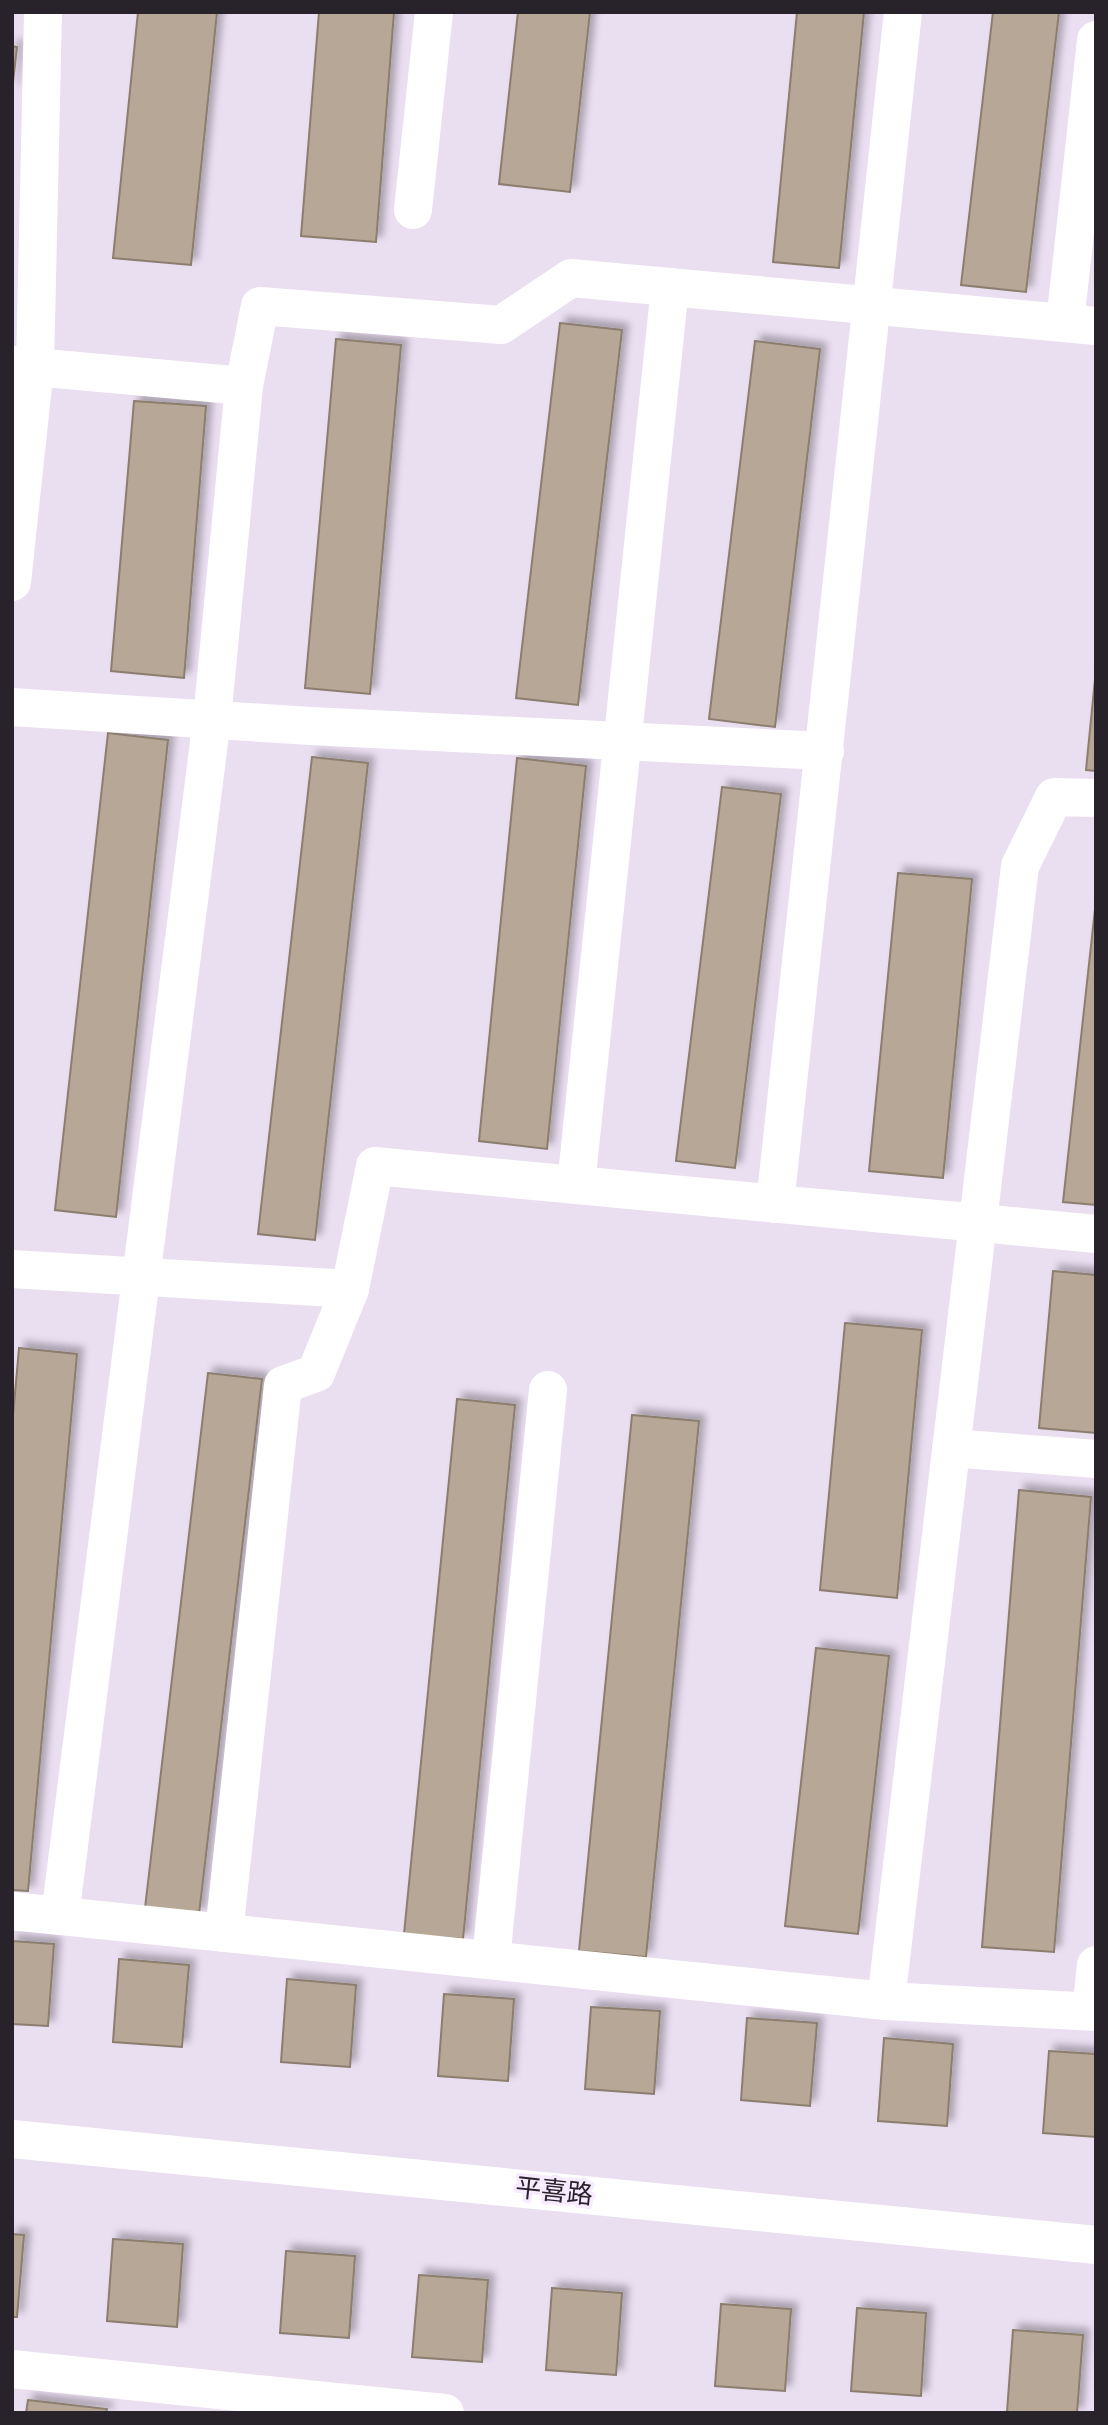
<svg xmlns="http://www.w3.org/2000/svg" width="1108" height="2425" font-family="Signika,'Noto Sans SC',sans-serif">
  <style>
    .building { fill: #b6a797; stroke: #8c7e6e; stroke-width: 2; filter: url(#shadow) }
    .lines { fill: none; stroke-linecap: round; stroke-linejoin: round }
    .minor { stroke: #fff; stroke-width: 38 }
    .labels { text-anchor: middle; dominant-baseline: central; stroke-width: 7; stroke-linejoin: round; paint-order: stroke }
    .street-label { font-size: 26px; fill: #28232b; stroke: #f7ebff }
  </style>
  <defs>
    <filter id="shadow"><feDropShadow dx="6" dy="-6" stdDeviation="3.5" flood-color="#0004"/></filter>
  </defs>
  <rect width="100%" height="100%" fill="#eadef1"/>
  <g class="building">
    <polygon points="138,12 217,12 191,265 113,258"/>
    <polygon points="319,12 394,12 376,242 301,236"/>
    <polygon points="518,12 590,12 570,192 499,184"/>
    <polygon points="797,12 864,12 839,268 773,262"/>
    <polygon points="993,12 1059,12 1026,292 961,285"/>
    <polygon points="12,46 17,47 12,91"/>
    <polygon points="560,323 622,330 578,705 516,698"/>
    <polygon points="336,339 401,345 370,694 305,688"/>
    <polygon points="755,341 820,349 775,727 709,719"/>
    <polygon points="134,401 206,406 184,678 111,671"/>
    <polygon points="1096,669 1096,771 1086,770"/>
    <polygon points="108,733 168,740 116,1217 55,1210"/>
    <polygon points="312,757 368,763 315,1240 258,1234"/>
    <polygon points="517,758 586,766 547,1149 479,1141"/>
    <polygon points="722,787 781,794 735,1168 676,1161"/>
    <polygon points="898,873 972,879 943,1178 869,1171"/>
    <polygon points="1096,900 1096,1205 1063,1202"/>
    <polygon points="1053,1271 1096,1275 1096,1433 1039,1428"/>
    <polygon points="845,1323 922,1330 897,1598 820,1590"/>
    <polygon points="19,1348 77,1354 28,1891 12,1890 12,1427"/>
    <polygon points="208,1373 262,1379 199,1914 145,1908"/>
    <polygon points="457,1399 515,1405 463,1939 404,1934"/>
    <polygon points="632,1415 699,1421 646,1957 579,1951"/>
    <polygon points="1019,1490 1091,1497 1054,1952 982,1947"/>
    <polygon points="816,1648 889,1656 858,1934 785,1926"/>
    <polygon points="12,1941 54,1944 48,2026 12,2024"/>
    <polygon points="119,1959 189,1965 182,2047 113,2042"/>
    <polygon points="287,1979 356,1985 350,2067 281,2062"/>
    <polygon points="444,1994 514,1999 508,2081 438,2076"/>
    <polygon points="591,2007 660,2011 654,2094 585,2089"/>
    <polygon points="747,2018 817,2023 810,2106 741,2100"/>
    <polygon points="884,2038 953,2044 947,2126 878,2121"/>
    <polygon points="1049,2051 1096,2054 1096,2137 1043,2133"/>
    <polygon points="12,2234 24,2235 17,2317 12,2317"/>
    <polygon points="113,2239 183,2244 177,2327 107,2321"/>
    <polygon points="286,2251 355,2256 349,2338 280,2333"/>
    <polygon points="419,2275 488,2280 482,2362 412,2357"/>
    <polygon points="552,2288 622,2293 616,2375 546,2370"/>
    <polygon points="721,2304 791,2309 785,2391 715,2386"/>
    <polygon points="857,2308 926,2313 921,2396 851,2391"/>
    <polygon points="1013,2330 1083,2335 1077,2413 1007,2412"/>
    <polygon points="28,2400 107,2409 106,2413 26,2413"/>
  </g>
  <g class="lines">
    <g class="minor">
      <polyline points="413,210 434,12"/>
      <polyline points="1065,323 1096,40"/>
      <polyline points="12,365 244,386 260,306 501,325 571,278 1096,326"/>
      <polyline points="12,582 35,367 43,12"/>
      <polyline points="12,707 311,726 825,751"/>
      <polyline points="576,1185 670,287"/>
      <polyline points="775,1204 903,12"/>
      <polyline points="12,1269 350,1289 375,1166 1096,1234"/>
      <polyline points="951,1448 1096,1459"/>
      <polyline points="12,1911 886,2001 1096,2012"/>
      <polyline points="60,1916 212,719 244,386"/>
      <polyline points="224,1933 283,1385 316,1373 350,1289"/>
      <polyline points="491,1960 548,1390"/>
      <polyline points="886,2001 1020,866 1054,797 1096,798"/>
      <polyline points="1091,2011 1096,1965"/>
      <polyline points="12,2139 1096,2245"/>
      <polyline points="12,2369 445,2413"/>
    </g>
  </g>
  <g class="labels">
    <g class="street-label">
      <text transform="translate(554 2192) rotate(6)">平喜路</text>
    </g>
  </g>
  <rect width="1108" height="2425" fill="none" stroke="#28232b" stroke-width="28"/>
</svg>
